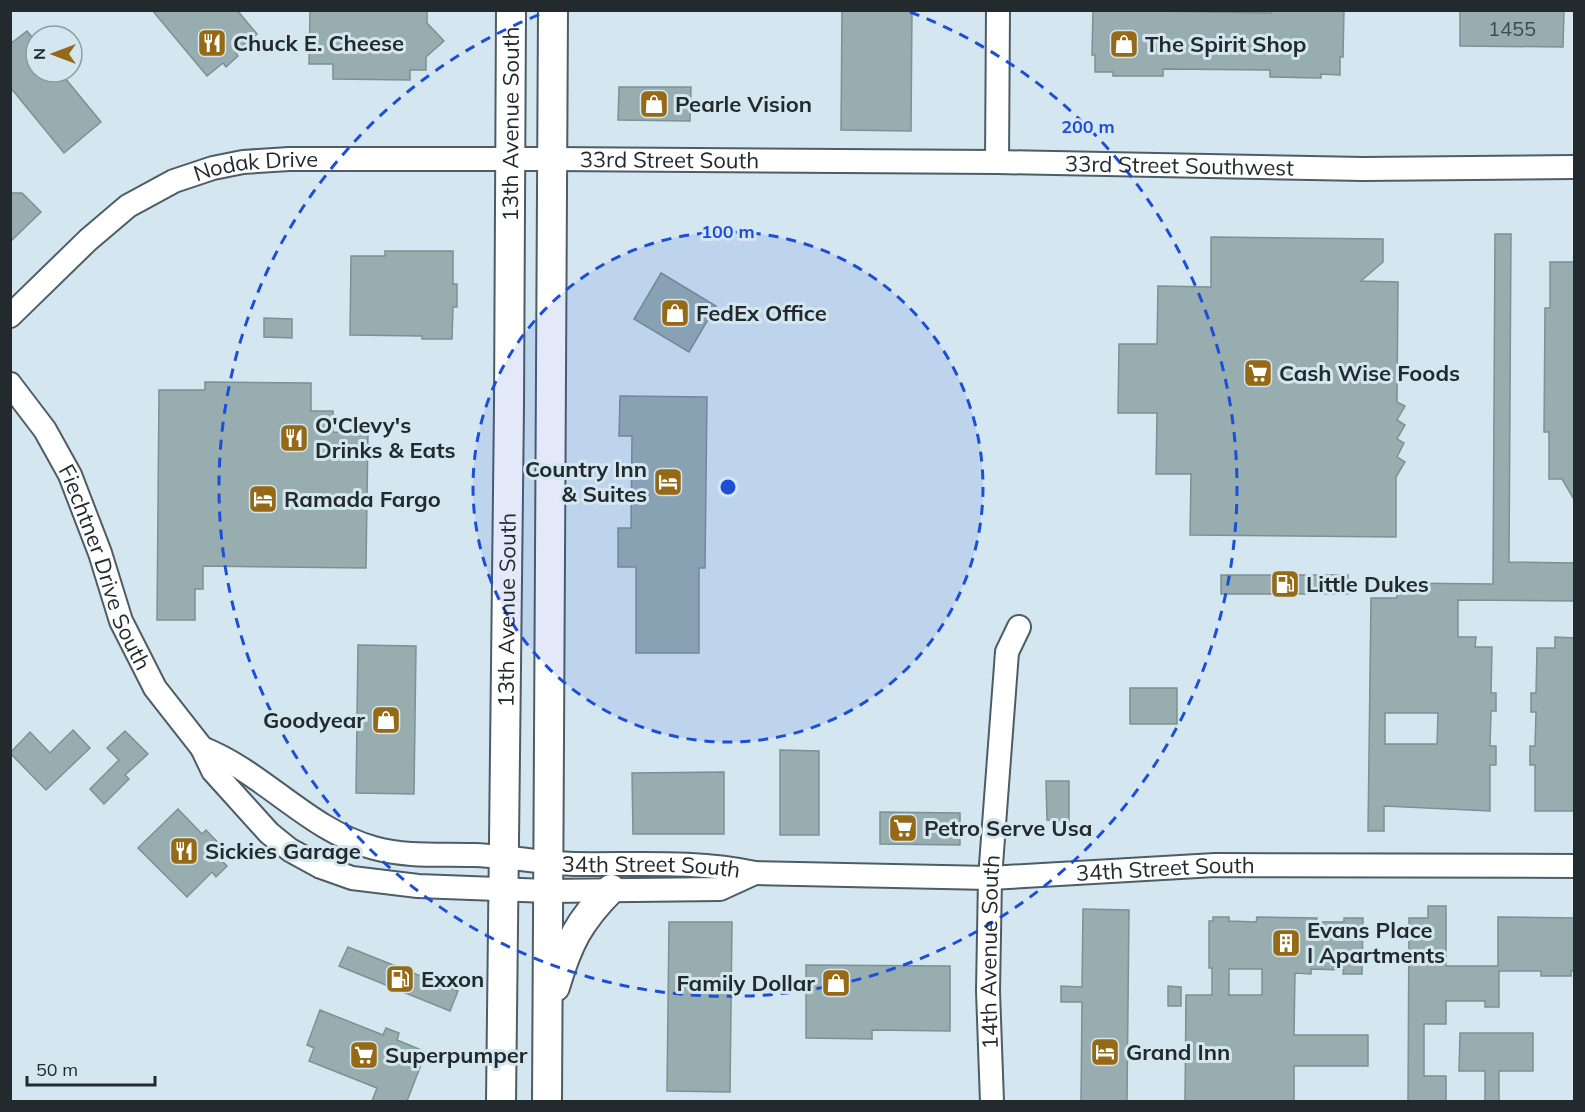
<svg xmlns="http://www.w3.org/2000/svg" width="1585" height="1112" font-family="Mulish,sans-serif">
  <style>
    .building { fill: #97adaf; stroke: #7b9193; stroke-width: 1.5; fill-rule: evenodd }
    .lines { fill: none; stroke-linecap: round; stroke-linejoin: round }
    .minor-casing { stroke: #4c5d66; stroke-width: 26 }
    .major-casing { stroke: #4c5d66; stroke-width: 32 }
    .minor { stroke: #fff; stroke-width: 22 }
    .major { stroke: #fff; stroke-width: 28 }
    .ring { fill: none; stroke: #1d4ed8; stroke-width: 3; stroke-dasharray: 10 8 }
    .labels { text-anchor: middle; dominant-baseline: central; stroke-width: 6; stroke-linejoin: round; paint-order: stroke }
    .number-label { font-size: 20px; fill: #404b4e }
    .poi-label { font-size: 22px; font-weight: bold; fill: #232a2e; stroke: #d4e7f1; text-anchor: start }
    .street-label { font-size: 22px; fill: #232a2e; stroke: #d4e7f1 }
    .centre { fill: #1d4ed8; stroke: #d4e7f1; stroke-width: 3 }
    .ring-label { font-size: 18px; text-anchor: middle; font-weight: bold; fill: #1d4ed8; stroke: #d4e7f1; stroke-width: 6; stroke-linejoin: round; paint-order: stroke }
  </style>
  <rect width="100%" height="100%" fill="#d4e7f1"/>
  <g class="building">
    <polygon points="152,10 237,10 257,34 235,52 238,56 226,67 223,63 207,76"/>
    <polygon points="310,10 427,10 427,23 444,41 426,57 426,70 410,70 410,80 333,79 333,64 309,64"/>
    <polygon points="842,10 912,10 911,131 841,130"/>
    <polygon points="1093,10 1271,13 1271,10 1344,10 1343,57 1340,57 1340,75 1321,74 1321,78 1270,77 1270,70 1163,69 1163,76 1113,76 1113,72 1095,72 1095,55 1092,55"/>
    <polygon points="1460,10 1564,10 1563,47 1460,46"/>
    <polygon points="27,31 36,42 36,72 60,72 101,122 64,153 10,87 10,44"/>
    <polygon points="619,87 691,87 690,121 618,120"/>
    <polygon points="10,193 22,193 41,212 10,242"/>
    <path d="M1495 234H1511L1509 562 1575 563V601L1458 600V637H1476L1475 647H1492L1491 693H1496V711H1491L1490 746H1496V765H1490V811L1384 806V831H1368L1371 598H1397V583L1493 584ZM1385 713H1438L1437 744H1385Z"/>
    <polygon points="1211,237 1383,239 1383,262 1361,281 1398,282 1397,402 1405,406 1397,420 1405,425 1397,439 1404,443 1397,457 1405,462 1396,477 1396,537 1190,535 1191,474 1156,474 1157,413 1118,413 1119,344 1157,344 1158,286 1211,287"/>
    <polygon points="385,251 453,251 453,284 457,284 457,307 453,307 452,339 422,339 422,336 350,335 351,256 385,256"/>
    <polygon points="1550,262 1575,262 1575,501 1562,479 1549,479 1549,432 1544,432 1545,308 1550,308"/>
    <polygon points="661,273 716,306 689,352 634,319"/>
    <polygon points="264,318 292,319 292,338 264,337"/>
    <polygon points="205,382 311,383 311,411 333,411 333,432 368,433 366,568 203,566 203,589 195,589 195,620 157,620 159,390 205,390"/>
    <polygon points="620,396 707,397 705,568 699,568 699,653 636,653 636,567 618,567 618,528 631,528 632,436 619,436"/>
    <rect x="1221" y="575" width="127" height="19"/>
    <polygon points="1555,637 1575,638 1575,811 1535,811 1535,765 1530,765 1530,746 1535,746 1536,712 1531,712 1531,693 1536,693 1537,648 1555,648"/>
    <polygon points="358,645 416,646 414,794 356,793"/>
    <rect x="1130" y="688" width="47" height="36"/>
    <polygon points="73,730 90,748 46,790 10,753 30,732 50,753"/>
    <polygon points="125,731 148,754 125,775 129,779 104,804 90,789 119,760 107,748"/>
    <polygon points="780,750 819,751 819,835 780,835"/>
    <polygon points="724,772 724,834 633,834 632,773"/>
    <polygon points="1046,781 1069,781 1069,821 1047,820"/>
    <polygon points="178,809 202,834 206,830 230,855 223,862 227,866 216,877 212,872 187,897 138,848"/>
    <polygon points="880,812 960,813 960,845 880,844"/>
    <polygon points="1428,906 1446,906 1446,966 1498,966 1498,917 1575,918 1575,971 1571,971 1571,976 1541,976 1541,971 1499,971 1499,1007 1485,1007 1485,1001 1446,1001 1446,1024 1424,1024 1424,1076 1446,1076 1446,1101 1408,1101 1409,918 1428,918"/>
    <polygon points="1083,909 1129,910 1127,1101 1081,1101 1082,1002 1061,1002 1061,986 1082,987"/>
    <path d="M1213 917H1229V921L1256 922 1257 917 1317 918 1316 922H1344V918H1363L1362 974H1343L1344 970 1311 969V974L1295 973 1294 1035H1368V1066H1294V1101H1185L1186 995H1212V968H1209V921H1213ZM1229 969H1262V995H1229Z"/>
    <polygon points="669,922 732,922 730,1092 667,1091"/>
    <polygon points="348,947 458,991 450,1011 339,966"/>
    <polygon points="806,965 950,966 950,1031 872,1030 872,1039 806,1038"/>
    <polygon points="1168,986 1181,987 1181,1006 1168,1006"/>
    <polygon points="320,1010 383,1035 386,1028 399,1033 397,1040 426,1052 407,1101 372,1101 377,1088 309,1061 314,1048 307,1045"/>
    <polygon points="1460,1033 1533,1033 1533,1071 1499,1071 1499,1101 1485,1101 1485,1071 1459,1071"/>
  </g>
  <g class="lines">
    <g class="minor-casing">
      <g id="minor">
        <polyline points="997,162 998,10"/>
        <path id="s1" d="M10 316 88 240 128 206 174 181 213 168 243 162 289 159H552L997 162 1363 169 1574 167"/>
        <path id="s2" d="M10 384 45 430 70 475 100 553 121 621 155 688 202 748 213 771 269 833 290 850 321 867 352 878 418 886 548 891 720 889 755 873"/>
        <path id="s3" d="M202 748C265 773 308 830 374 848 407 857 440 854 474 855 507 856 540 863 574 864 635 865 695 860 755 873L990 878 1215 865 1574 866"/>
        <path id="s4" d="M992 1102 988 991 990 878 1007 652 1019 627"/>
      </g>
    </g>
    <g class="major-casing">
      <g id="major">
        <path d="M555 987C568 943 579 921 611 889"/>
        <path id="s5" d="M501 1102 509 405 511 10"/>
        <polyline points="547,1102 553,10"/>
      </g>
    </g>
    <use href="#minor" class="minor"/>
    <use href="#major" class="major"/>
  </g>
  <circle cx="728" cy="487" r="255" fill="#1d4ed8" fill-opacity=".12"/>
  <g class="ring">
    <circle cx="728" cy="487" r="255"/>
    <path d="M910 12A509 509 0 1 1 546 12"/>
  </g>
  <defs>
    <g id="restaurant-square" transform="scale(1.5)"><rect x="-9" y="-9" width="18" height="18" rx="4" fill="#966916" stroke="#d4e7f1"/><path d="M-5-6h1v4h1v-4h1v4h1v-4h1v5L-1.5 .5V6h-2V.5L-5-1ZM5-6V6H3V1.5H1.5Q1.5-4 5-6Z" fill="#fff"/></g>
    <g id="shop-square" transform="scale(1.5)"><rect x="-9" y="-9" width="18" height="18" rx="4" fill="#966916" stroke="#d4e7f1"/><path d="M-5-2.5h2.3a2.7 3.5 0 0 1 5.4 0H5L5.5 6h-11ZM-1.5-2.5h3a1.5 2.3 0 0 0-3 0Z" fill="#fff"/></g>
    <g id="supermarket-square" transform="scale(1.5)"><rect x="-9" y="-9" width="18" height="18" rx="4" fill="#966916" stroke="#d4e7f1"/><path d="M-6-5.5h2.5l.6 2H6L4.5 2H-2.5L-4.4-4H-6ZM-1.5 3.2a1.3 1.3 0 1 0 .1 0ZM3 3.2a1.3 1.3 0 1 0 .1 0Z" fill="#fff"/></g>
    <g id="hotel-square" transform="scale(1.5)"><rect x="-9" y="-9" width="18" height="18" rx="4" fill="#966916" stroke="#d4e7f1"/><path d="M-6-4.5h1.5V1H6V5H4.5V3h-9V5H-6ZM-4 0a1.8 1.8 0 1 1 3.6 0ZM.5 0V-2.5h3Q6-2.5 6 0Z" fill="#fff"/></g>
    <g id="fuel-square" transform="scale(1.5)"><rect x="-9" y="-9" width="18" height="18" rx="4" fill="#966916" stroke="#d4e7f1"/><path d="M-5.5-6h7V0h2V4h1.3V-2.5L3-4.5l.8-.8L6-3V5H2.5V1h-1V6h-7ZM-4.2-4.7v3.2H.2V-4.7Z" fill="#fff"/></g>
    <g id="building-square" transform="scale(1.5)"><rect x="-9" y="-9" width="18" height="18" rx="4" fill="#966916" stroke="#d4e7f1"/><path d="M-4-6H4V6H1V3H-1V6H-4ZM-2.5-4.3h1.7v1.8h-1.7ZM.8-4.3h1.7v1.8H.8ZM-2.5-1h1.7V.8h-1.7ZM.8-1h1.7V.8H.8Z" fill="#fff"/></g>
  </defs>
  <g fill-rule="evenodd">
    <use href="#restaurant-square" x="212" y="43"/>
    <use href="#shop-square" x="1124" y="44"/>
    <use href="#shop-square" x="654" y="104"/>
    <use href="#shop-square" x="675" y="313"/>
    <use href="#supermarket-square" x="1258" y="373"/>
    <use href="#restaurant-square" x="294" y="438"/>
    <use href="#hotel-square" x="668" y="482"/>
    <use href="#hotel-square" x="263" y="499"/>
    <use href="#fuel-square" x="1285" y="584"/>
    <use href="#shop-square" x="386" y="720"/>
    <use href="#supermarket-square" x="903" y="828"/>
    <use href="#restaurant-square" x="184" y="851"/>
    <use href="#building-square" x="1286" y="943"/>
    <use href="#fuel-square" x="400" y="979"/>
    <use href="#shop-square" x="836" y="983"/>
    <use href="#hotel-square" x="1105" y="1052"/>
    <use href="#supermarket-square" x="364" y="1055"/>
  </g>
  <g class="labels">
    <g class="number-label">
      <text x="1512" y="28">1455</text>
    </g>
    <g class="poi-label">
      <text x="233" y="43">Chuck E. Cheese</text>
      <text x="1145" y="44">The Spirit Shop</text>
      <text x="675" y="104">Pearle Vision</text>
      <text x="696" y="313">FedEx Office</text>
      <text x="1279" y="373">Cash Wise Foods</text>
      <text x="315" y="425">O'Clevy's<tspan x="315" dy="25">Drinks &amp; Eats</tspan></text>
      <text x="647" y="469" text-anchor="end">Country Inn<tspan x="647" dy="25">&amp; Suites</tspan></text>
      <text x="284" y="499">Ramada Fargo</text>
      <text x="1306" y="584">Little Dukes</text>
      <text x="365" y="720" text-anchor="end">Goodyear</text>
      <text x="924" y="828">Petro Serve Usa</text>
      <text x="205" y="851">Sickies Garage</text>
      <text x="1307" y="930">Evans Place<tspan x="1307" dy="25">I Apartments</tspan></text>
      <text x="421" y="979">Exxon</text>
      <text x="815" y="983" text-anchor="end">Family Dollar</text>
      <text x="1126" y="1052">Grand Inn</text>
      <text x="385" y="1055">Superpumper</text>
    </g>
    <g class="street-label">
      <text stroke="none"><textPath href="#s5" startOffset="978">13th Avenue South</textPath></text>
      <text stroke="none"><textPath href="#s1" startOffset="712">33rd Street South</textPath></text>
      <text stroke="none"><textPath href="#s1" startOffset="1222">33rd Street Southwest</textPath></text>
      <text stroke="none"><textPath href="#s1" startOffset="298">Nodak Drive</textPath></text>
      <text stroke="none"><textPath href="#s2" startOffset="208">Fiechtner Drive South</textPath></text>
      <text stroke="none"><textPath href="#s5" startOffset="492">13th Avenue South</textPath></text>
      <text stroke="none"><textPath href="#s3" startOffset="478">34th Street South</textPath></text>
      <text stroke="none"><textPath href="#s3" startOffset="993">34th Street South</textPath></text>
      <text stroke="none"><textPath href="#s4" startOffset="150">14th Avenue South</textPath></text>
    </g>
  </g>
  <circle cx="728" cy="487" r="9" class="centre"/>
  <g class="ring-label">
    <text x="1088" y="133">200 m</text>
    <text x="728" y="238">100 m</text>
  </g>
  <rect width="1585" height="1112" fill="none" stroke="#232a2e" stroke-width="24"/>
  <g transform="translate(54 54) rotate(270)"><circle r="28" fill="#d4e7f1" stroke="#8d9ba3" stroke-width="1.5"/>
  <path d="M0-4.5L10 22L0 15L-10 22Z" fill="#966916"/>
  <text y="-9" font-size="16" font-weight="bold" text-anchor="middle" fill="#232a2e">N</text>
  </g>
  <path d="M27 1076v9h128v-9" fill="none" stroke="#232a2e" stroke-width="3"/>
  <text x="36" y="1076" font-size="18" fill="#232a2e" stroke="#d4e7f1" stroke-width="4.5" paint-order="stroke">50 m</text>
</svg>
